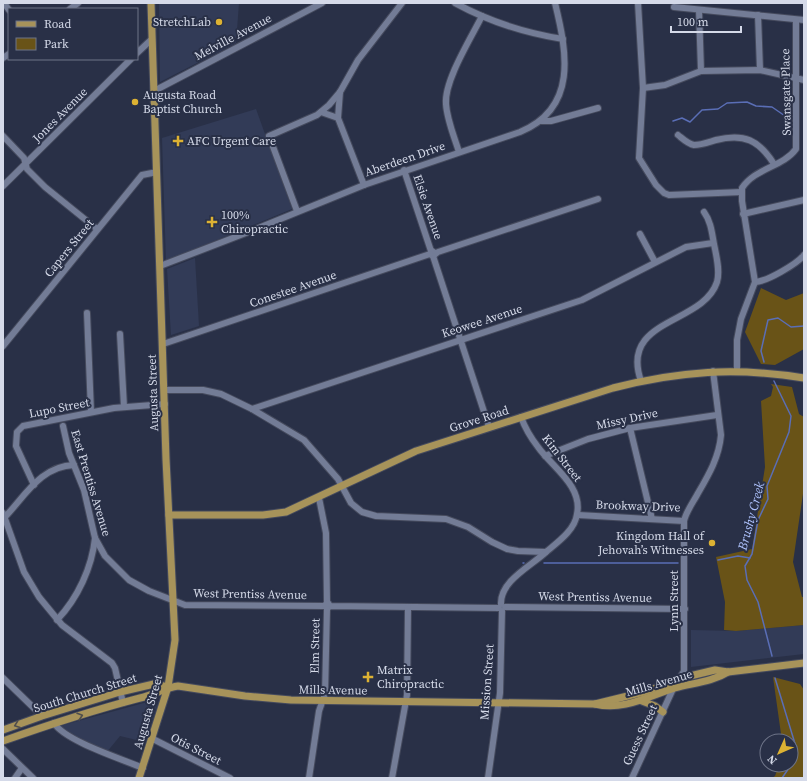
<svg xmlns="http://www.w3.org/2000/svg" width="807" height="781" font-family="'Source Serif 4',serif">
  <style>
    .built { fill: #323b57 }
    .green { fill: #695317 }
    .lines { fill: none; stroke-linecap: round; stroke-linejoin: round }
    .stream { stroke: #5a6eb6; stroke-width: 1.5 }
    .minor-casing { stroke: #454a5d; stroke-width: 8 }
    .major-casing { stroke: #454a5d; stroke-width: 9 }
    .minor { stroke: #737c96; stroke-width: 6 }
    .major { stroke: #a7935a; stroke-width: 7 }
    .oneway { stroke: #4f4e4d }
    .poi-dot { fill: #ddb233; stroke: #293047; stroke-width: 1.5 }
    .labels { text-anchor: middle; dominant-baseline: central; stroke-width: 4; stroke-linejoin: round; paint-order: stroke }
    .poi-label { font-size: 12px; fill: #d5dae9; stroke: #293047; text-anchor: start }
    .street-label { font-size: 12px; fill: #d5dae9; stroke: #293047 }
    .water-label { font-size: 13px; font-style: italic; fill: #adc1fc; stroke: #293047 }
  </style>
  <rect width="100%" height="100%" fill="#293047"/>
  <g class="built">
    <polygon points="159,3 239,3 236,43 160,82"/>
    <polygon points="256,109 292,209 166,261 162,138"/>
    <polygon points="195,258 199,326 171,335 167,269"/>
    <polygon points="804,625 804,654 691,667 691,630 736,631"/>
    <polygon points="151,701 157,705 145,742 120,736 106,753 66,733 60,726"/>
  </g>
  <g class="green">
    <polygon points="761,288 786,300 804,293 804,349 775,365 761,364 745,332"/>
    <polygon points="771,384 792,387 799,414 804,417 804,487 793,562 802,597 804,597 804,625 736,631 724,630 725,602 716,557 752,549 765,467 761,401 771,396 773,387"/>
    <polygon points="773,677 800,684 804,690 804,778 772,778 775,776 779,765 791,765 791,741 782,741"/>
  </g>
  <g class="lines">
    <g class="stream">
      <polyline points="673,121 682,118 690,122 702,110 718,109 727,103 747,102 756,106 772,107 788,118"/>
      <polyline points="764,362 761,351 768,320 778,318 791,327 804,326"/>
      <polyline points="718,560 738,556 750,558"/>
      <polyline points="523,563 524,563"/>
      <polyline points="544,563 678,563"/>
      <polyline points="772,656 758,602 747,580 745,566 752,554 758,520 768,499 767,486 789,432 791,416 774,381"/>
      <polyline points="775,678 796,747 791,765"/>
      <polyline points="782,778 791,765"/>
    </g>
    <g class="minor-casing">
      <g id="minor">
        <polyline points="4,3 9,10"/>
        <path d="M455 3C488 21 525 33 563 39"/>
        <polyline points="638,3 643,88 639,158 656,185 664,193 669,195 742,192"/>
        <polyline points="674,7 804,20"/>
        <polyline points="70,9 78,3"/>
        <polyline points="699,10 701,71"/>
        <polyline points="758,15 760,70"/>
        <polyline points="137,53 152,39"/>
        <polyline points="3,58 9,54"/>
        <polyline points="643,88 665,85 701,71 760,70 804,80"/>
        <polyline points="154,91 322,3"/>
        <polyline points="321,112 338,118 364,185"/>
        <polyline points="338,118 340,92"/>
        <polyline points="541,121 551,121 598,108"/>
        <path d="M678 135C683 139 688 144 694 145 701 145 709 142 716 140 744 133 759 140 774 164"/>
        <polyline points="3,136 24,158 27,169 45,187 97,229"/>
        <path d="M459 152C454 136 447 120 446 104 444 81 471 38 482 16"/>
        <polyline points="404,170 431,251"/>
        <polyline points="3,186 131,59"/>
        <polyline points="297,211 269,136 317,115 329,105 340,92 358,60 402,3"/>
        <polyline points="743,214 804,200"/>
        <polyline points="640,234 655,262"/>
        <polyline points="435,253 432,251 430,254 433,256 438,252 598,199"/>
        <polyline points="433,256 489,427"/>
        <path d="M160 266 251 231 364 185 520 132C578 108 567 52 555 3"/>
        <path d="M755 282C766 282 797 264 804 255"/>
        <polyline points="87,313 91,412"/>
        <polyline points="120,334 124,407"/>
        <polyline points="163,344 430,254"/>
        <polyline points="3,346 142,175 157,172"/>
        <path d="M737 371V340L741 319 755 282 742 201V188C755 168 783 167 796 149V20"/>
        <path d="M641 381C619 318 703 325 717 282 720 272 717 259 715 249 712 236 712 223 704 212"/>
        <path d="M164 390H203L221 394 252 409 304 440 338 479 351 503 362 512 376 516 446 519 468 527 492 542 507 549 518 551 546 552C558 542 575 530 577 514 583 486 552 467 538 447 531 438 525 428 521 417"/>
        <polyline points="252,409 582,300 686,247 713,243"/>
        <polyline points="63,426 69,453 84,490 95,538 105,556 129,580 149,591 185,605 325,606"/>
        <polyline points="630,428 652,519"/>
        <polyline points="545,456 588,439 630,428 717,415"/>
        <polyline points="34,485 16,446 17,432 23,426 114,408 165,404"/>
        <polyline points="319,498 326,533 327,603"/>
        <polyline points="3,513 24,572 39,597 62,625 112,663 115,668 123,703"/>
        <polyline points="578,515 684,521"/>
        <path d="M5 517C25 496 41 466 74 465"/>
        <path d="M501 604C500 581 531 566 546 552"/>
        <polyline points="330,606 328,603 325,605 327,609 330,606 499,608"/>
        <polyline points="505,607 685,609"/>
        <path d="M57 620C78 598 92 567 95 538"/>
        <polyline points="3,678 42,716"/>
        <path d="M54 723C65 741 122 759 143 768"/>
        <polyline points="153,739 230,778"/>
        <polyline points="3,749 33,778"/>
        <polyline points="15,778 22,768"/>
        <polyline points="309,778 319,711 325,694 327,609"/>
        <polyline points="392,778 407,695 408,607"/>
        <polyline points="488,778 500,693 502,611"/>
        <path d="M632 778 673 689 684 671V521C686 512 692 504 697 495 708 476 719 458 721 435L713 371"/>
      </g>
    </g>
    <g class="major-casing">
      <g id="major">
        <path d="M169 515H263L286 512 416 451 613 388C680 371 735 367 804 378"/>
        <polyline points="642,701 655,706 663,712"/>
        <polyline points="595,704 644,692 690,676 715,670 728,672 804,663"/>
        <polyline points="3,730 42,716 120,692 154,684 168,687"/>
        <path d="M3 741C48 725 94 710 140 698 153 695 165 688 178 686L245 696 291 700 595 704C624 711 648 696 675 688 693 683 712 682 728 672"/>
        <polyline points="139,778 168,687 175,640 166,459 151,3"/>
      </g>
    </g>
    <use href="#minor" class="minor"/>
    <use href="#major" class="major"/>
  </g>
  <defs><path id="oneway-chevron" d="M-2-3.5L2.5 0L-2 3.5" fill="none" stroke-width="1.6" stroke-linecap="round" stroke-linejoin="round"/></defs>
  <g class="oneway">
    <use href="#oneway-chevron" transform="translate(80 716) rotate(-17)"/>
    <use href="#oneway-chevron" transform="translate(17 725) rotate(160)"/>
  </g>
  <g class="poi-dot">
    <circle cx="219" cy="22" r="4"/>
    <circle cx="135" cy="102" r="4"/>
    <path d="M176 135h4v4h4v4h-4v4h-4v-4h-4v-4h4z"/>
    <path d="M210 216h4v4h4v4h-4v4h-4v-4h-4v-4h4z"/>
    <circle cx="712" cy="543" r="4"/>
    <path d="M366 671h4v4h4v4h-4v4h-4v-4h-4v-4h4z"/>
  </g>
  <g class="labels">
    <g class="poi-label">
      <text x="211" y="22" text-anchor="end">StretchLab</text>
      <text x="143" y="95">Augusta Road<tspan x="143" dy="14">Baptist Church</tspan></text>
      <text x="187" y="141">AFC Urgent Care</text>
      <text x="221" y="215">100%<tspan x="221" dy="14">Chiropractic</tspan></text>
      <text x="704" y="536" text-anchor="end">Kingdom Hall of<tspan x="704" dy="14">Jehovah’s Witnesses</tspan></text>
      <text x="377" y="670">Matrix<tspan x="377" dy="14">Chiropractic</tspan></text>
    </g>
    <g class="street-label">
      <text transform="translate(233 37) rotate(-28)">Melville Avenue</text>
      <text transform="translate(786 92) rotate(-91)">Swansgate Place</text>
      <text transform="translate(60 115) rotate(-45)">Jones Avenue</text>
      <text transform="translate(405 159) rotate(-19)">Aberdeen Drive</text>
      <text transform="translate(428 207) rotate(71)">Elsie Avenue</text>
      <text transform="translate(69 248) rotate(-51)">Capers Street</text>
      <text transform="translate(293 289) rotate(-19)">Conestee Avenue</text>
      <text transform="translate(482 321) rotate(-18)">Keowee Avenue</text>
      <text transform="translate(153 393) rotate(-92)">Augusta Street</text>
      <text transform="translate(59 408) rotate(-11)">Lupo Street</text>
      <text transform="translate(479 419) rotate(-18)">Grove Road</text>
      <text transform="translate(627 419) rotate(-12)">Missy Drive</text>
      <text transform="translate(562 458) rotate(52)">Kim Street</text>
      <text transform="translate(91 483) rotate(73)">East Prentiss Avenue</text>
      <text transform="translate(638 506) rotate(2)">Brookway Drive</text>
      <text transform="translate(250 594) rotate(1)">West Prentiss Avenue</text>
      <text transform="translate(595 597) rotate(1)">West Prentiss Avenue</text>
      <text transform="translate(674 601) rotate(-90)">Lynn Street</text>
      <text transform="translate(315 646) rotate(-89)">Elm Street</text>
      <text transform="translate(487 682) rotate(-86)">Mission Street</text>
      <text transform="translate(659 683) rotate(-16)">Mills Avenue</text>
      <text transform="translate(333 690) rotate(1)">Mills Avenue</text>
      <text transform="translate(85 693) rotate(-17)">South Church Street</text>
      <text transform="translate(148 712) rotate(-74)">Augusta Street</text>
      <text transform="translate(640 735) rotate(-65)">Guess Street</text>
      <text transform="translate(196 749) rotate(27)">Otis Street</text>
    </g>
    <g class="water-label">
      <text transform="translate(751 516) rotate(-75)">Brushy Creek</text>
    </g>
  </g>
  <rect width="807" height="781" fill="none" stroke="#d5dae9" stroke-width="8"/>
  <rect x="8" y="8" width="130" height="52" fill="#293047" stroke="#6e7488"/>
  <rect x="16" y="21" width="20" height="6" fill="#a7935a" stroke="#6e7488"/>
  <text x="44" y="28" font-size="12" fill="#d5dae9">Road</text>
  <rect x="16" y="38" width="20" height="12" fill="#695317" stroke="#6e7488"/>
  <text x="44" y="48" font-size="12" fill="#d5dae9">Park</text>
  <g transform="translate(779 753) rotate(225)"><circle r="19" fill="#293047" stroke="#6e7488"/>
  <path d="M0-3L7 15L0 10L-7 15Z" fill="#ddb233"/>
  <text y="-6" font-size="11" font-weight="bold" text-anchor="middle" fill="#d5dae9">N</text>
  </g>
  <path d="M671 26v6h70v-6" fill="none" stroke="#d5dae9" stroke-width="2"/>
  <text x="677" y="26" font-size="12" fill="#d5dae9" stroke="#293047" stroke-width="3" paint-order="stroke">100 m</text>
</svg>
